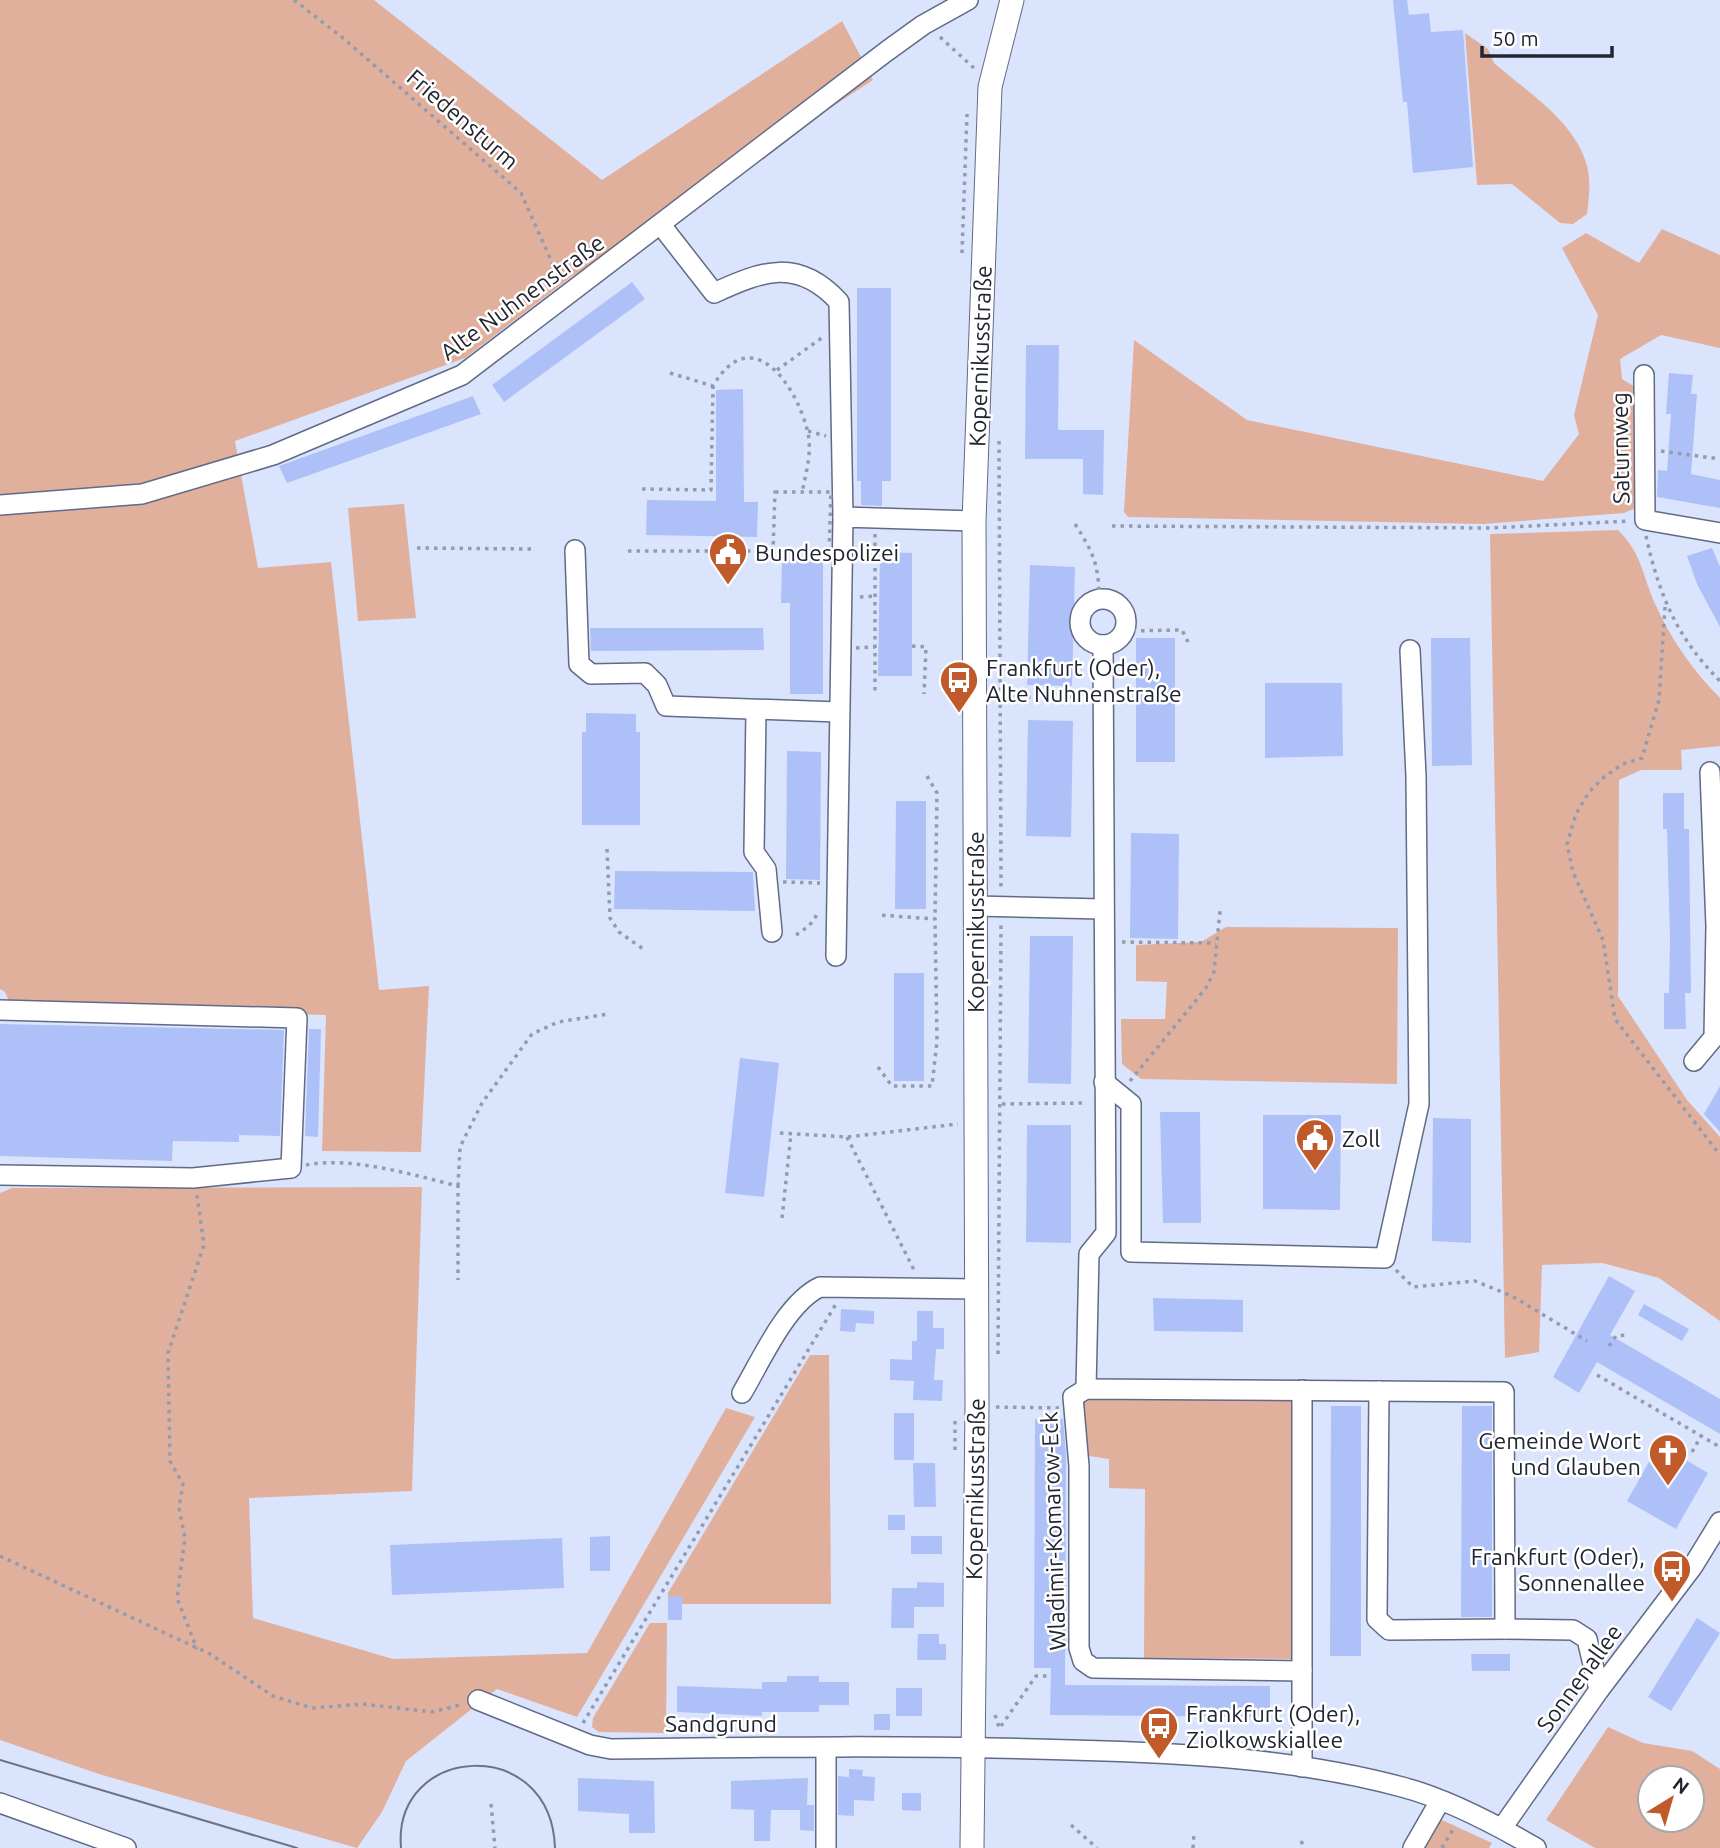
<svg xmlns="http://www.w3.org/2000/svg" width="1720" height="1848" font-family="Ubuntu,sans-serif">
  <style>
    .green { fill: #e1b09c; fill-rule: evenodd }
    .building { fill: #adc0f8 }
    .lines { fill: none; stroke-linecap: round; stroke-linejoin: round }
    .minor-casing { stroke: #616a86; stroke-width: 22 }
    .major-casing { stroke: #616a86; stroke-width: 25 }
    .path { stroke: #939bae; stroke-width: 3.5; stroke-dasharray: 3.5 5; stroke-linecap: butt }
    .minor { stroke: #fff; stroke-width: 19 }
    .major { stroke: #fff; stroke-width: 23 }
    .tram { stroke: #6d7384; stroke-width: 2 }
    .labels { text-anchor: middle; dominant-baseline: central; stroke-width: 5; stroke-linejoin: round; paint-order: stroke }
    .street-label { font-size: 23px; fill: #212530; stroke: #fff }
    .poi-label { font-size: 23px; fill: #212530; stroke: #fff; text-anchor: start }
  </style>
  <rect width="100%" height="100%" fill="#dbe4fd"/>
  <g class="green">
    <polygon points="0,0 374,0 602,180 842,21 873,80 571,277 465,358 235,441 258,568 331,562 379,990 429,986 421,1152 322,1151 326,1015 11,1006 5,992 0,989"/>
    <path d="M1465 33 1488 49 1494 63C1526 91 1576 122 1587 166 1591 181 1589 199 1587 214L1573 224 1560 223 1512 184 1477 185Z"/>
    <polygon points="1662,229 1720,255 1720,348 1661,335 1620,359 1622,379 1637,388 1636,508 1624,513 1483,524 1128,517 1124,512 1134,340 1247,420 1543,481 1579,434 1574,415 1598,315 1562,248 1586,233 1639,263"/>
    <polygon points="404,504 416,618 358,621 348,508"/>
    <path d="M1618 530C1644 556 1642 577 1657 608 1672 641 1695 673 1720 698V746L1681 750 1682 770H1641L1619 780 1618 996 1687 1100 1720 1137V1321L1659 1278 1602 1263 1542 1265 1539 1352 1505 1358 1490 534Z"/>
    <polygon points="1226,927 1398,928 1397,1084 1141,1079 1122,1064 1121,1019 1165,1019 1167,982 1136,981 1136,945 1201,942"/>
    <polygon points="422,1187 412,1491 249,1498 253,1618 393,1659 587,1653 726,1408 755,1417 577,1717 497,1689 406,1761 382,1812 357,1848 99,1774 0,1740 0,1193 12,1188"/>
    <polygon points="810,1355 829,1355 831,1604 668,1604 668,1593"/>
    <polygon points="1091,1395 1292,1399 1296,1407 1293,1659 1144,1658 1145,1489 1109,1488 1109,1459 1089,1456 1081,1435 1079,1406"/>
    <polygon points="650,1623 667,1623 666,1733 599,1732 592,1727 593,1718"/>
    <path d="M1608 1727 1643 1743 1692 1751 1720 1769V1848H1595L1546 1820ZM1650 1778H1692V1820H1650Z"/>
    <polygon points="1442,1820 1492,1843 1489,1848 1422,1848 1436,1824"/>
  </g>
  <g class="building">
    <polygon points="1393,0 1407,0 1409,15 1429,13 1431,32 1463,30 1473,167 1413,173 1407,102 1403,102"/>
    <polygon points="632,282 645,299 504,402 492,385"/>
    <polygon points="857,288 891,288 891,481 882,481 882,506 861,505 861,481 857,481"/>
    <polygon points="1026,345 1059,345 1058,430 1104,430 1103,495 1083,494 1083,459 1025,459"/>
    <polygon points="1669,373 1693,375 1691,394 1697,394 1691,474 1720,480 1720,508 1657,497 1658,470 1667,471 1671,414 1666,414"/>
    <polygon points="743,389 744,502 758,502 757,537 646,535 647,500 716,501 716,390"/>
    <polygon points="473,396 481,414 287,483 279,466"/>
    <polygon points="1712,548 1720,567 1720,627 1697,584 1687,556"/>
    <polygon points="880,552 912,553 912,676 878,676"/>
    <polygon points="782,560 823,560 823,694 790,694 790,603 781,603"/>
    <polygon points="1030,565 1075,567 1072,686 1027,685"/>
    <polygon points="590,628 763,628 764,650 591,651"/>
    <rect x="1136" y="638" width="39" height="124"/>
    <polygon points="1431,638 1470,638 1472,765 1432,766"/>
    <polygon points="1265,683 1342,683 1343,756 1265,758"/>
    <polygon points="586,713 636,714 636,732 640,732 640,825 582,825 582,732 586,732"/>
    <polygon points="1028,720 1073,721 1071,837 1026,836"/>
    <polygon points="787,751 821,752 820,880 786,879"/>
    <polygon points="1663,793 1684,793 1684,829 1689,829 1691,993 1685,993 1686,1029 1664,1029 1664,993 1669,993 1670,940 1667,829 1663,829"/>
    <polygon points="896,801 926,801 926,909 895,909"/>
    <polygon points="1131,833 1179,834 1178,939 1130,938"/>
    <polygon points="615,871 753,872 755,911 614,909"/>
    <polygon points="1030,936 1073,936 1071,1084 1028,1083"/>
    <rect x="894" y="973" width="30" height="108"/>
    <polygon points="0,1024 284,1030 280,1136 239,1135 239,1142 173,1141 172,1161 0,1156"/>
    <polygon points="309,1029 321,1029 318,1137 305,1136"/>
    <polygon points="740,1058 779,1063 764,1197 725,1193"/>
    <polygon points="1720,1086 1720,1132 1704,1114"/>
    <polygon points="1160,1112 1200,1112 1201,1223 1163,1223"/>
    <polygon points="1263,1115 1341,1115 1340,1210 1263,1209"/>
    <polygon points="1433,1118 1471,1119 1471,1243 1432,1241"/>
    <polygon points="1027,1125 1071,1125 1071,1243 1026,1242"/>
    <polygon points="1609,1276 1635,1291 1610,1335 1720,1399 1720,1434 1597,1362 1579,1393 1553,1377"/>
    <polygon points="1153,1298 1243,1300 1243,1332 1154,1331"/>
    <polygon points="1644,1304 1689,1329 1682,1341 1638,1315"/>
    <polygon points="841,1309 874,1311 874,1324 856,1323 855,1332 840,1331"/>
    <polygon points="917,1311 933,1311 933,1328 944,1328 944,1349 936,1349 934,1380 943,1380 942,1401 913,1400 914,1381 890,1380 890,1359 912,1360 912,1341 917,1341"/>
    <polygon points="1331,1406 1361,1406 1361,1656 1330,1656"/>
    <polygon points="1462,1406 1492,1406 1492,1617 1461,1617"/>
    <rect x="894" y="1413" width="20" height="47"/>
    <polygon points="1035,1419 1063,1419 1066,1454 1065,1685 1270,1686 1270,1717 1050,1715 1051,1668 1034,1668"/>
    <polygon points="1659,1444 1708,1473 1676,1529 1627,1501"/>
    <polygon points="913,1463 935,1463 936,1507 914,1507"/>
    <rect x="888" y="1515" width="17" height="15"/>
    <polygon points="610,1536 610,1571 590,1571 590,1537"/>
    <rect x="911" y="1536" width="31" height="18"/>
    <polygon points="562,1538 564,1588 392,1595 390,1545"/>
    <polygon points="917,1582 944,1583 944,1607 914,1607 914,1628 891,1628 892,1588 917,1588"/>
    <polygon points="682,1596 682,1620 668,1620 668,1597"/>
    <polygon points="1697,1618 1720,1633 1671,1711 1648,1697"/>
    <polygon points="918,1634 939,1634 939,1644 946,1644 946,1660 917,1660"/>
    <polygon points="1471,1654 1510,1654 1510,1671 1472,1671"/>
    <polygon points="787,1676 819,1676 819,1682 849,1682 849,1705 819,1705 819,1712 762,1712 762,1716 677,1712 677,1686 762,1689 762,1682 787,1682"/>
    <rect x="896" y="1688" width="26" height="28"/>
    <rect x="874" y="1714" width="16" height="16"/>
    <polygon points="849,1769 863,1770 862,1776 875,1777 874,1801 854,1800 854,1816 838,1815 838,1776 849,1777"/>
    <polygon points="578,1778 654,1781 655,1833 629,1833 629,1814 578,1811"/>
    <polygon points="808,1778 807,1805 814,1805 814,1831 800,1830 800,1810 771,1810 770,1841 754,1841 754,1810 731,1809 731,1781"/>
    <polygon points="902,1793 921,1793 921,1811 902,1810"/>
  </g>
  <g class="lines">
    <g class="minor-casing">
      <g id="minor">
        <path d="M661 225 714 293C762 271 798 257 839 302L843 517"/>
        <polyline points="1644,375 1645,520 1720,533"/>
        <polyline points="0,505 142,494 273,455 462,375 887,51 923,25 968,0"/>
        <polyline points="575,550 579,664 591,674 645,673 657,685 666,706 839,712"/>
        <circle cx="1103" cy="622" r="23"/>
        <polyline points="756,711 754,852 766,869 772,932"/>
        <polyline points="975,906 1102,909"/>
        <polyline points="836,956 843,517 974,521"/>
        <polyline points="0,1010 297,1018 291,1168 193,1178 0,1175"/>
        <polyline points="1694,1061 1714,1037 1716,926 1710,772"/>
        <polyline points="1104,1082 1131,1104 1131,1252 1385,1258 1419,1104 1416,776 1410,650"/>
        <polyline points="1086,1389 1089,1254 1106,1233 1103,645"/>
        <polyline points="1302,1390 1302,1767"/>
        <polyline points="1379,1391 1377,1619 1389,1630 1505,1629"/>
        <path d="M742 1393C761 1361 786 1303 820 1287L976 1289"/>
        <polyline points="1302,1671 1093,1668 1083,1661 1079,1648 1079,1466 1073,1397 1086,1389 1504,1392 1505,1629 1573,1630 1587,1639 1599,1690"/>
        <path d="M478 1700 590 1745 611 1749C764 1747 918 1745 1071 1750 1181 1753 1295 1758 1402 1787 1448 1799 1495 1824 1536 1848"/>
        <polyline points="0,1803 126,1848"/>
        <polyline points="1502,1828 1599,1690 1693,1566 1720,1522"/>
        <polyline points="826,1848 826,1748"/>
        <polyline points="1413,1848 1440,1801"/>
      </g>
    </g>
    <g class="major-casing">
      <polyline id="major" points="972,1848 977,1406 974,521 990,87 1012,0"/>
    </g>
    <g class="path">
      <polyline points="294,0 343,38 521,193 559,278"/>
      <polyline points="940,37 975,69"/>
      <polyline points="962,253 967,114"/>
      <polyline points="777,370 823,337"/>
      <path d="M670 373 713 386C751 321 795 383 807 429 813 450 806 472 802 493"/>
      <polyline points="808,431 826,436"/>
      <polyline points="999,441 1001,888"/>
      <polyline points="1661,451 1720,459"/>
      <polyline points="642,489 711,490 713,386"/>
      <polygon points="775,492 831,492 829,552 773,551"/>
      <path d="M1075 524C1093 552 1099 565 1099 598"/>
      <polyline points="1112,526 1490,528 1630,521"/>
      <polyline points="875,534 875,694"/>
      <path d="M1646 536C1659 595 1677 638 1720 681"/>
      <polyline points="417,548 531,549"/>
      <polyline points="628,551 773,551"/>
      <polyline points="860,597 875,596"/>
      <polyline points="1665,607 1659,700 1642,758 1623,764 1604,777 1589,792 1576,814 1567,844 1573,872 1603,940 1615,1019 1720,1155"/>
      <polyline points="1124,631 1182,630 1190,646"/>
      <polyline points="912,646 926,647 924,694"/>
      <polyline points="856,648 875,647"/>
      <polyline points="993,697 1087,697"/>
      <polyline points="927,776 937,793 935,919"/>
      <polyline points="607,849 610,918 619,932 646,951"/>
      <polyline points="783,882 820,883"/>
      <polyline points="796,935 809,926 819,912"/>
      <polyline points="1122,942 1216,943"/>
      <polyline points="878,1067 892,1086 932,1086 937,1041 935,919 879,915"/>
      <polyline points="1130,1081 1206,988 1214,972 1220,911"/>
      <polyline points="1002,1104 1086,1103"/>
      <polyline points="780,1133 847,1137 958,1124"/>
      <polyline points="847,1137 914,1270"/>
      <path d="M306 1165C351 1156 413 1175 458 1186V1280"/>
      <polyline points="458,1186 460,1147 482,1103 532,1034 558,1022 608,1014"/>
      <polyline points="197,1195 204,1245 168,1353 170,1461 183,1484 179,1508 185,1538 177,1598 197,1649"/>
      <polyline points="782,1218 791,1134"/>
      <polyline points="1396,1270 1413,1287 1475,1281 1512,1296 1587,1341"/>
      <polyline points="1609,1346 1616,1336 1627,1335"/>
      <polyline points="998,1354 1001,924"/>
      <polyline points="1597,1375 1720,1447"/>
      <polyline points="996,1407 1059,1408"/>
      <polyline points="955,1450 955,1420"/>
      <polyline points="1692,1452 1701,1436"/>
      <polyline points="0,1556 210,1654 273,1696 312,1708 363,1704 432,1712 460,1705"/>
      <polyline points="995,1715 1000,1730"/>
      <polyline points="583,1723 836,1304"/>
      <polyline points="1001,1726 1036,1676 1051,1676"/>
      <polyline points="491,1804 495,1848"/>
      <polyline points="1071,1825 1097,1848"/>
      <polyline points="1301,1841 1305,1848"/>
      <polyline points="1193,1848 1194,1833"/>
      <polyline points="1442,1848 1455,1826"/>
    </g>
    <use href="#minor" class="minor"/>
    <use href="#major" class="major"/>
    <g class="tram">
      <polyline points="0,1760 297,1848"/>
      <path d="M401 1848C392 1744 551 1733 555 1848"/>
    </g>
  </g>
  <defs>
    <g id="civic-pin" transform="scale(2.0125)"><path d="M0 17L-7.5 6A9.5 9.5 0 1 1 7.5 6Z" fill="#c05a2a" stroke="#fff"/><path d="M-.6-6.5H3V-4.5H.6V-3L4-1V1h2V6H-6V1h2V-1L-.6-3ZM-1.2 2.5V6h2.4V2.5Z" fill="#fff"/></g>
    <g id="bus-pin" transform="scale(2.0125)"><path d="M0 17L-7.5 6A9.5 9.5 0 1 1 7.5 6Z" fill="#c05a2a" stroke="#fff"/><path d="M-5-6H5V4H4V6H2V4H-2V6H-4V4H-5ZM-3.5-4V0h7V-4ZM-3.5 1.2v1.5H-2V1.2ZM2 1.2v1.5H3.5V1.2Z" fill="#fff"/></g>
    <g id="church-pin" transform="scale(2.0125)"><path d="M0 17L-7.5 6A9.5 9.5 0 1 1 7.5 6Z" fill="#c05a2a" stroke="#fff"/><path d="M-1.2-6h2.4v3.5h3.3v2.4h-3.3V6h-2.4V-.1h-3.3v-2.4h3.3Z" fill="#fff"/></g>
  </defs>
  <g fill-rule="evenodd">
    <use href="#civic-pin" x="728" y="552"/>
    <use href="#bus-pin" x="959" y="680"/>
    <use href="#civic-pin" x="1315" y="1138"/>
    <use href="#church-pin" x="1668" y="1453"/>
    <use href="#bus-pin" x="1672" y="1569"/>
    <use href="#bus-pin" x="1159" y="1726"/>
  </g>
  <g class="labels">
    <g class="street-label">
      <text transform="translate(463 119) rotate(41)">Friedensturm</text>
      <text transform="translate(522 297) rotate(-36)">Alte Nuhnenstraße</text>
      <text transform="translate(980 356) rotate(-88)">Kopernikusstraße</text>
      <text transform="translate(1620 448) rotate(-91)">Saturnweg</text>
      <text transform="translate(975 922) rotate(-90)">Kopernikusstraße</text>
      <text transform="translate(975 1489) rotate(-89)">Kopernikusstraße</text>
      <text transform="translate(1053 1531) rotate(-92)">Wladimir-Komarow-Eck</text>
      <text transform="translate(1579 1678) rotate(-54)">Sonnenallee</text>
      <text x="721" y="1723">Sandgrund</text>
    </g>
    <g class="poi-label">
      <text x="755" y="552">Bundespolizei</text>
      <text x="986" y="667">Frankfurt (Oder),<tspan x="986" dy="26">Alte Nuhnenstraße</tspan></text>
      <text x="1342" y="1138">Zoll</text>
      <text x="1641" y="1440" text-anchor="end">Gemeinde Wort<tspan x="1641" dy="26">und Glauben</tspan></text>
      <text x="1645" y="1556" text-anchor="end">Frankfurt (Oder),<tspan x="1645" dy="26">Sonnenallee</tspan></text>
      <text x="1186" y="1713">Frankfurt (Oder),<tspan x="1186" dy="26">Ziolkowskiallee</tspan></text>
    </g>
  </g>
  <g transform="translate(1671 1799) rotate(37)"><circle r="33" fill="#ffffff" stroke="#a6a8ac" stroke-width="2"/>
  <path d="M0-5L12 26L0 18L-12 26Z" fill="#c05a2a"/>
  <text y="-10" font-size="19" font-weight="bold" text-anchor="middle" fill="#212530">N</text>
  </g>
  <path d="M1482 46v10h130v-10" fill="none" stroke="#212530" stroke-width="3.5"/>
  <text x="1492" y="46" font-size="21" fill="#212530" stroke="#ffffff" stroke-width="5" paint-order="stroke">50 m</text>
</svg>
